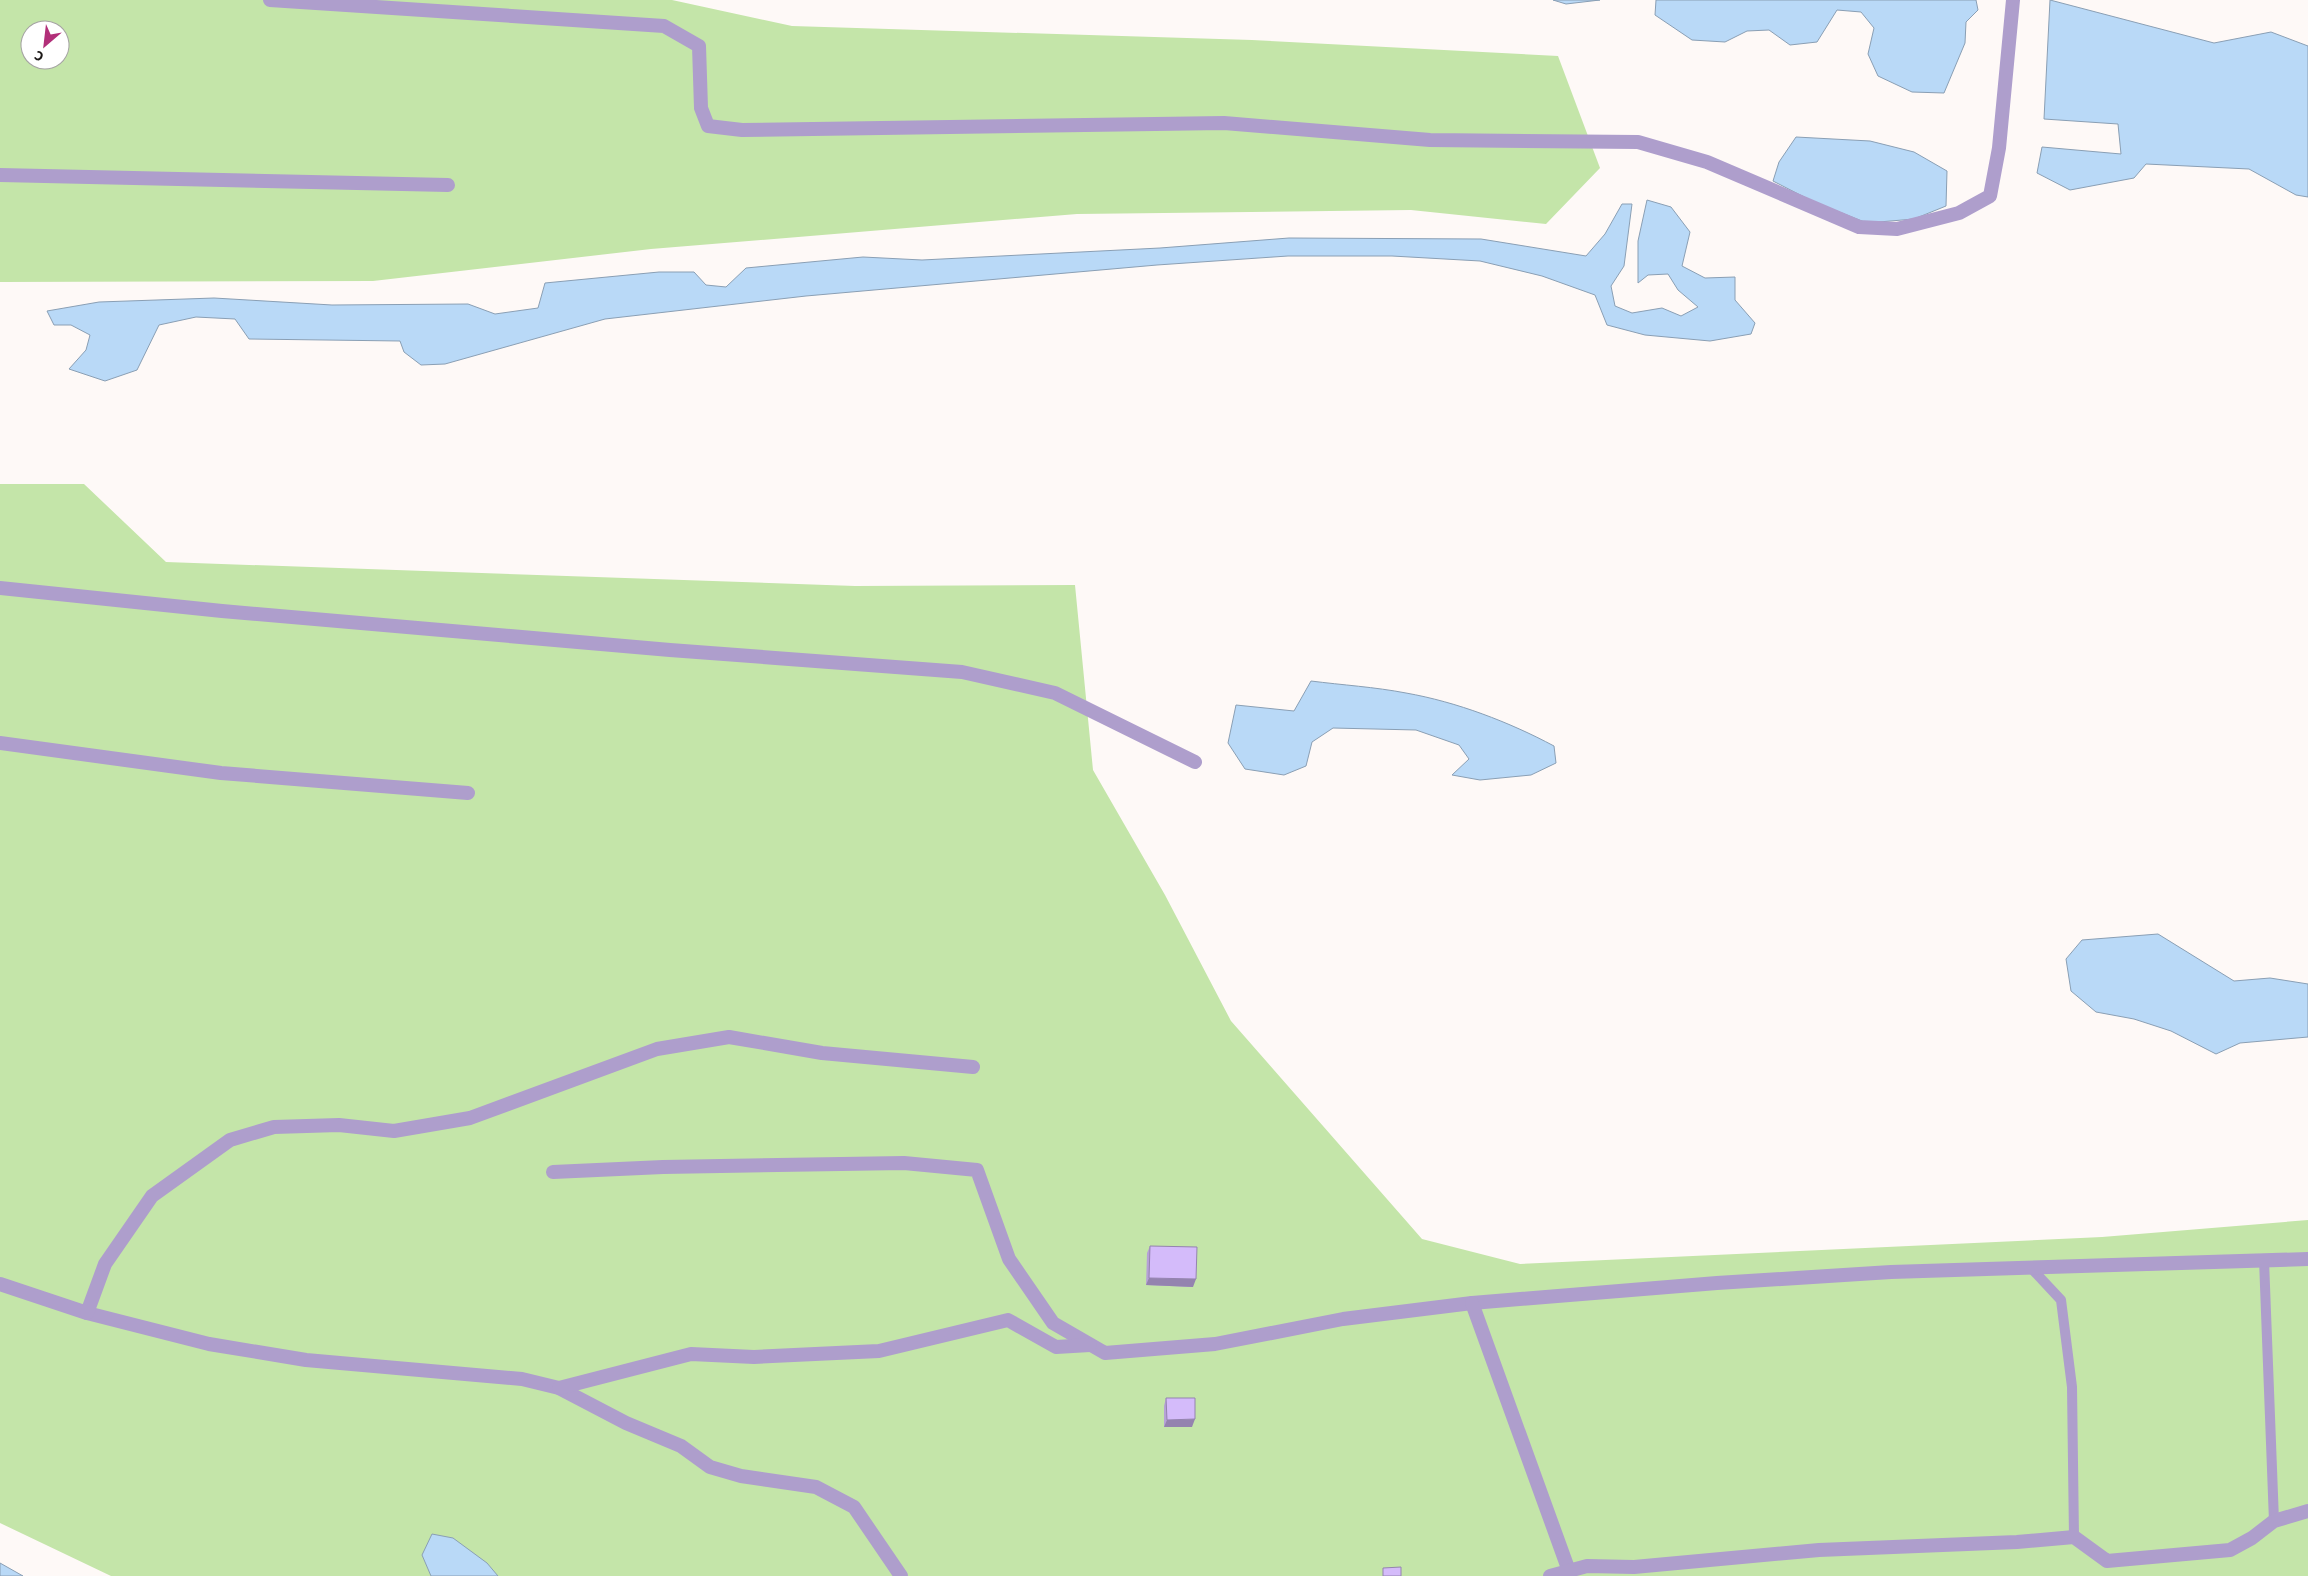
<svg xmlns="http://www.w3.org/2000/svg" width="2308" height="1576" font-family="'Source Sans 3',sans-serif">
  <style>
    .green { fill: #c4e5a9; fill-rule: evenodd }
    .water { fill: #b9d9f7; stroke: #8a9fb4 }
    .lines { fill: none; stroke-linecap: round; stroke-linejoin: round }
    .service { stroke: #ae9ecc; stroke-width: 10 }
    .minor { stroke: #ae9ecc; stroke-width: 14 }
    .wall { fill: #b6a1d7 }
    .shaded-wall { fill: #9483af }
    .building { fill: #d4bbfa; stroke: #9483af }
  </style>
  <rect width="100%" height="100%" fill="#fef9f7"/>
  <g class="green">
    <path d="M0 0H672L792 26 1252 40 1558 56 1600 168 1546 224 1411 210 1077 214 651 249 373 281 0 282ZM30 30H60V60H30Z"/>
    <polygon points="0,484 84,484 166,562 855,586 1075,585 1093,770 1165,895 1231,1021 1422,1239 1520,1264 2102,1237 2308,1220 2308,1576 111,1576 0,1523"/>
  </g>
  <g class="water">
    <polygon points="1553,0 1600,0 1566,4"/>
    <polygon points="1656,0 1976,0 1978,10 1966,22 1965,43 1944,93 1912,92 1878,76 1868,54 1874,28 1861,12 1837,10 1817,42 1790,45 1769,30 1747,31 1725,42 1692,40 1655,15"/>
    <polygon points="2050,0 2214,43 2271,32 2308,46 2308,197 2296,195 2249,169 2146,164 2134,178 2070,190 2037,173 2042,147 2121,154 2118,124 2044,119"/>
    <polygon points="1796,137 1870,141 1914,152 1947,171 1946,206 1914,219 1867,223 1814,202 1773,181 1779,162"/>
    <polygon points="1647,200 1671,207 1690,232 1682,266 1705,278 1735,277 1735,300 1755,323 1751,334 1710,341 1645,335 1607,325 1595,295 1542,276 1480,261 1392,256 1288,256 1157,265 806,296 605,319 445,364 421,365 404,352 400,341 249,339 235,319 196,317 159,325 137,370 105,381 69,369 86,350 90,335 71,325 54,325 47,311 99,302 214,298 332,305 468,304 495,314 538,308 545,283 659,272 694,272 706,285 726,287 746,268 863,257 922,260 1160,248 1289,238 1481,239 1586,256 1605,234 1622,204 1632,204 1624,266 1611,286 1615,306 1632,313 1662,308 1681,316 1698,307 1678,290 1668,274 1648,275 1638,283 1638,241"/>
    <path d="M1311 681C1342 685 1375 687 1406 693 1457 702 1509 722 1554 746L1556 763 1531 775 1480 780 1452 775 1469 759 1459 745 1416 730 1333 728 1312 742 1306 766 1284 775 1245 769 1228 743 1236 705 1294 711Z"/>
    <polygon points="2158,934 2234,981 2270,978 2308,984 2308,1037 2240,1043 2216,1054 2171,1031 2134,1019 2096,1012 2071,991 2066,959 2082,940"/>
    <polygon points="432,1534 453,1538 487,1563 498,1576 431,1576 422,1555"/>
    <polygon points="0,1563 23,1576 0,1576"/>
  </g>
  <g class="lines">
    <g class="service">
      <polyline points="2264,1260 2274,1521"/>
      <polyline points="2032,1269 2061,1300 2072,1387 2074,1537"/>
    </g>
    <g class="minor">
      <polyline points="270,0 664,26 699,46 701,108 708,126 742,130 1224,123 1430,140 1638,142 1707,162 1859,227 1897,229 1959,213 1990,196 1999,148 2013,0"/>
      <polyline points="0,175 448,185"/>
      <polyline points="0,588 222,611 670,650 962,672 1055,693 1195,762"/>
      <polyline points="0,743 221,773 468,793"/>
      <polyline points="553,1172 663,1167 904,1163 977,1170 1009,1259 1053,1323 1105,1353 1215,1344 1343,1319 1472,1303 1717,1283 1891,1272 2308,1259"/>
      <polyline points="0,1284 87,1313 209,1344 306,1360 522,1379 559,1388 626,1423 681,1446 710,1467 741,1476 816,1487 854,1507 901,1576"/>
      <polyline points="1472,1303 1569,1571"/>
      <polyline points="87,1313 105,1264 152,1196 230,1140 274,1127 339,1125 394,1131 470,1118 657,1049 729,1037 822,1053 973,1067"/>
      <polyline points="559,1388 691,1354 754,1357 879,1351 1008,1320 1056,1347 1090,1345"/>
      <polyline points="1550,1576 1587,1566 1634,1567 1819,1550 2017,1542 2074,1537 2107,1561 2230,1550 2252,1538 2274,1521 2308,1511"/>
    </g>
  </g>
  <g class="wall">
    <polygon points="1150,1246 1193,1287 1146,1285 1147,1253"/>
    <polygon points="1166,1398 1192,1427 1164,1427 1164,1406"/>
  </g>
  <g class="shaded-wall">
    <polygon points="1149,1278 1196,1279 1193,1287 1146,1285"/>
    <polygon points="1195,1419 1192,1427 1164,1427 1167,1420"/>
  </g>
  <g class="building">
    <polygon points="1150,1246 1197,1247 1196,1279 1149,1278"/>
    <polygon points="1166,1398 1195,1398 1195,1419 1167,1420"/>
    <polygon points="1401,1567 1401,1576 1383,1576 1383,1568"/>
  </g>
  <g transform="translate(45 45) rotate(208)"><circle r="24" fill="#ffffff" stroke="#a5a3a3"/>
  <path d="M0-4L9 19L0 12L-9 19Z" fill="#b22f79"/>
  <text y="-8" font-size="14" font-weight="bold" text-anchor="middle" fill="#1d1918">С</text>
  </g>
</svg>
